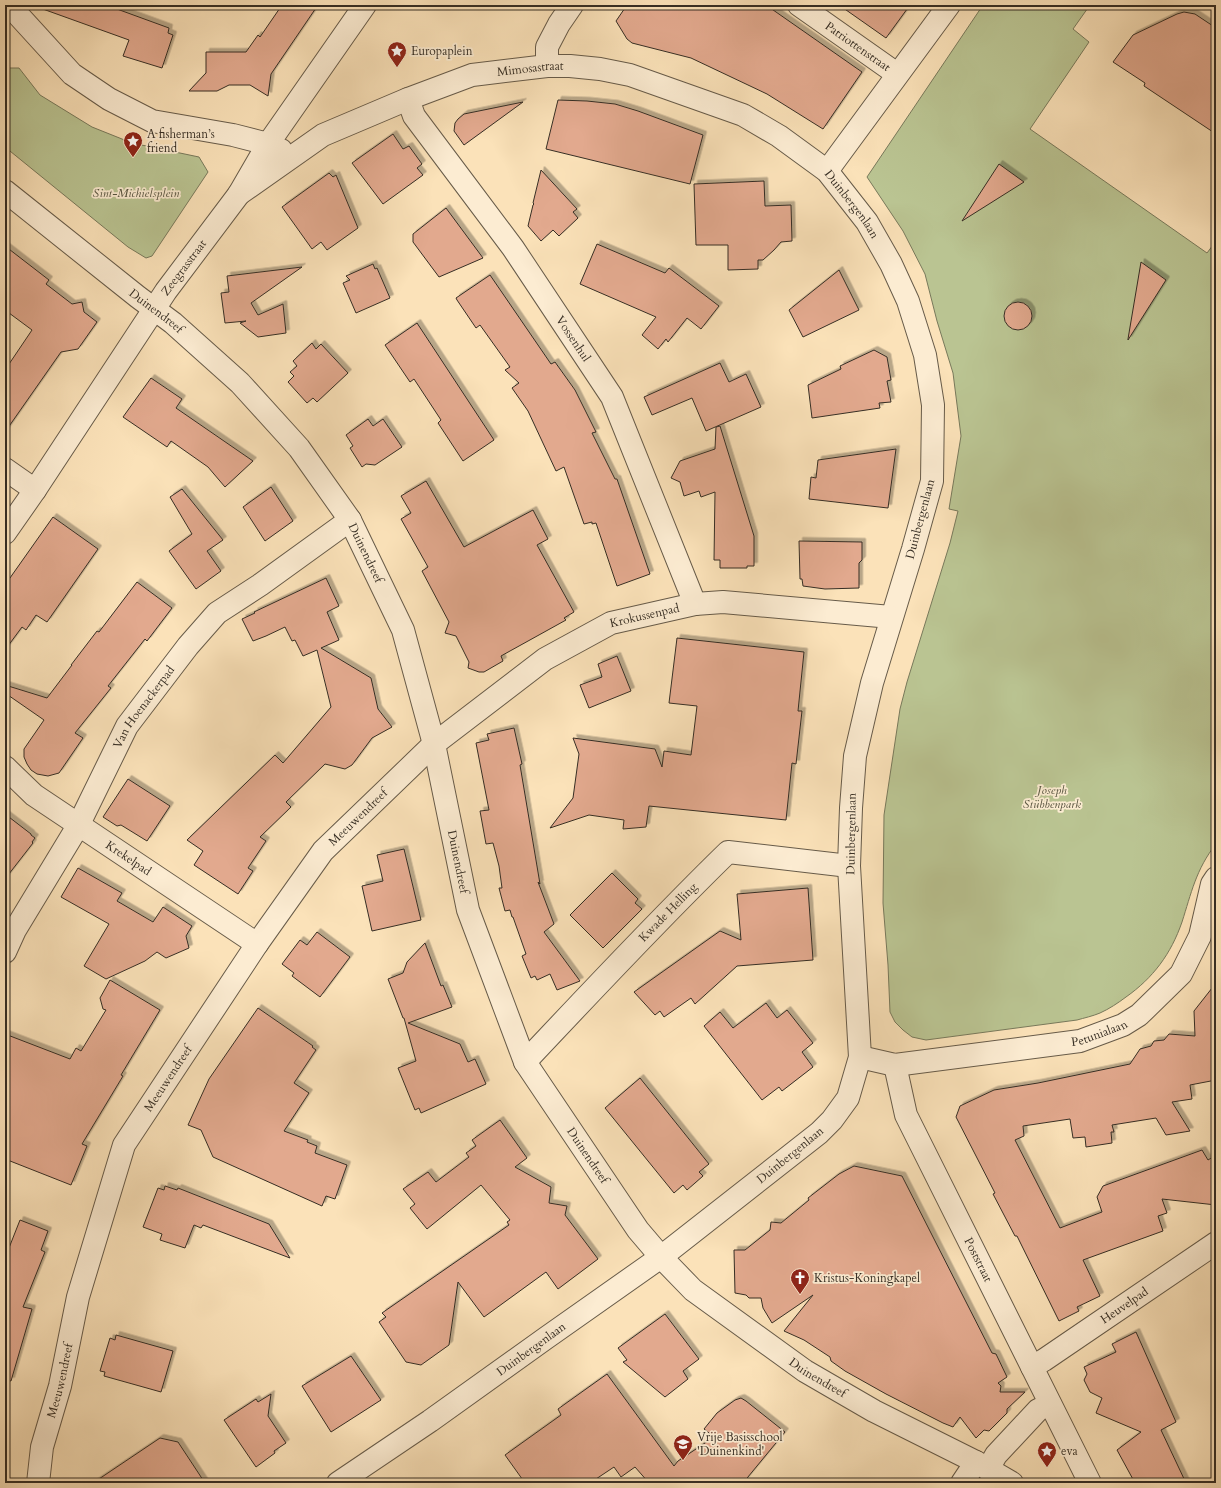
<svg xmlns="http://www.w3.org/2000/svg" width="1221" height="1488" font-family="Cardo,serif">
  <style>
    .green { fill: #bac492; stroke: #78795b }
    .building { fill: #e2a98e; stroke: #362e24; filter: url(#shadow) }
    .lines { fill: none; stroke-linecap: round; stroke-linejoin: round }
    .minor-casing { stroke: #675b49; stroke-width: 24 }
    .minor { stroke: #fcecd2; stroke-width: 22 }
    .labels { text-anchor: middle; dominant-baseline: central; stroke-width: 3.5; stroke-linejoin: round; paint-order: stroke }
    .street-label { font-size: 12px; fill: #362e24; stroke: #fcecd2 }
    .poi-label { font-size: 12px; fill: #362e24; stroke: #fcecd2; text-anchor: start }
    .park-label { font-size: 12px; font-style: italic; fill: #575440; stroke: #fcecd2 }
  </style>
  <defs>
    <filter id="shadow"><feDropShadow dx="3.5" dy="-3.5" stdDeviation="0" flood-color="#0004"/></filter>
  </defs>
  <rect width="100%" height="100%" fill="#fbe2b9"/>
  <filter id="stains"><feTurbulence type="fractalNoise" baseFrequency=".005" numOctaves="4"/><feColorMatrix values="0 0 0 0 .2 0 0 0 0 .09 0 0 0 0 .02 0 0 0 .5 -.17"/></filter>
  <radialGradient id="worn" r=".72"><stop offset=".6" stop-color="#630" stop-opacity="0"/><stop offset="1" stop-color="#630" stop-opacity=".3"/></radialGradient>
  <g class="green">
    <path d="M983 5H1090L1073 29 1089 42 1030 129 1207 253 1216 241V844C1196 869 1191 894 1182 922 1171 954 1153 978 1126 997 1118 1003 1109 1009 1100 1013 1093 1016 1084 1018 1077 1020L926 1040 912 1037 903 1030 895 1022 890 1012 888 965 883 903 884 815 900 709 907 682 950 543 958 511 949 509 961 436 953 373 937 321 925 274 903 231 867 177Z"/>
    <polygon points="5,68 19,68 40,95 92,127 132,143 199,157 208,172 152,256 146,258 128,247 5,147"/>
  </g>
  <g class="building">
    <polygon points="41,5 106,5 169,28 168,33 173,35 162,68 123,56 129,40 40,8"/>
    <polygon points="282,5 318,5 271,74 268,96 250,85 229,85 217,91 189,91 206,73 206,52 246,52 258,35 260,37"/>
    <polygon points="627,5 766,5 862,72 823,129 767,94 691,58 632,43 627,39 616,21"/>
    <polygon points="839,5 910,5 886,38"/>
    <polygon points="1184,12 1195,14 1216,28 1216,134 1144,86 1145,83 1113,62 1133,35 1177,14"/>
    <polygon points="558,100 587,101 615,104 638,111 703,135 690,184 546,149"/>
    <polygon points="523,102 464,145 454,131 455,123 458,119 464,114"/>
    <polygon points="393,134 403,149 409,146 422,164 417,168 423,175 383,204 352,163"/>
    <polygon points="999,164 1024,182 962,221"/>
    <polygon points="541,170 577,209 573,212 578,218 559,236 553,230 541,241 528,226 533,205 534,204 533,203"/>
    <polygon points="329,173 333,177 336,175 358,228 327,250 321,242 312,249 282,207"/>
    <polygon points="764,181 765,206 791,205 792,241 781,242 774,250 763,260 758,260 758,269 728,270 728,245 696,245 694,184"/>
    <polygon points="446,208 483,258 439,277 413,242 413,234"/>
    <polygon points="597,244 665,273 669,268 719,306 701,329 687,318 668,342 666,339 658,349 642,335 656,317 580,284"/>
    <polygon points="5,246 49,280 46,284 72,304 82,302 84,312 97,322 78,349 61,352 5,432 5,370 32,330 5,310"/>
    <polygon points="1141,262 1166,280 1128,340 1128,339"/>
    <polygon points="373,264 375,269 377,268 390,298 356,313 343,283 350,280 346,276"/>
    <polygon points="302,267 251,303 258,315 283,304 286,333 258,337 240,323 246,321 225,323 221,293 229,292 227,276"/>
    <polygon points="839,270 859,310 803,337 789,310"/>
    <polygon points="490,275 551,364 555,362 575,390 596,432 592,433 615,479 617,479 650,574 617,586 596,523 592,524 592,522 584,524 564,467 556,471 528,411 512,388 519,383 505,370 510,367 480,325 476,328 457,300 456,298"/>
    <circle cx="1018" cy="316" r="14"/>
    <polygon points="417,323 494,440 463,461 438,423 441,420 414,379 410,382 385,345"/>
    <polygon points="312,343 316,349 321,344 348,373 317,402 313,398 307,403 288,382 294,376 290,372 297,366 293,361"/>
    <polygon points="874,350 887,357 891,380 887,381 891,402 879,403 880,408 812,418 808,385 841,369 840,366"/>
    <polygon points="720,363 729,382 746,374 761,407 706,431 692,398 652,415 644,397"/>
    <polygon points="151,378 182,399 176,408 253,461 225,487 208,467 171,441 167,447 123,417"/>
    <polygon points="368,419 373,426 383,419 402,447 375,465 366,464 362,467 350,448 353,446 346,435"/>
    <polygon points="720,426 754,536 754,566 747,566 747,568 720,568 720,560 714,560 715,492 701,497 699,491 684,496 680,482 671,478 680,461 715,449 716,427"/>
    <polygon points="896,449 888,508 809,499 811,477 816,478 818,460"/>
    <polygon points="426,481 464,547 533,510 548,539 537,545 574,612 564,618 566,620 501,656 503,661 484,672 479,672 468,668 469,662 456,636 445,633 449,622 422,571 428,567 401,519 411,513 401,496"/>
    <polygon points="271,487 293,521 265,541 243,507"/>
    <polygon points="182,489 223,540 207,551 221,571 196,589 169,551 192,534 170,497"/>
    <polygon points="53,517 98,549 47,622 36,615 26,630 22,627 5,650 5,585"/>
    <polygon points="799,541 862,542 862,560 859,563 859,588 825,589 803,586 802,579 800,579"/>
    <polygon points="326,578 339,606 327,612 339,640 321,648 371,678 378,709 392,727 372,738 352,765 345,769 325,764 286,802 291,807 260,837 266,841 248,868 253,871 238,894 194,865 203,851 187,840 275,755 283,763 331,707 317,650 303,656 295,640 292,641 285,627 266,636 253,641 242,619 255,613 254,612"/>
    <polygon points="137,582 172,608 147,641 145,639 108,686 111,688 75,733 83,738 59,773 48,776 37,774 31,770 27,764 24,757 24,749 44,720 5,693 5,685 47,698 72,665 71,665 97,631 99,632"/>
    <polygon points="677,638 804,652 798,711 802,711 796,764 792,763 786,820 649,806 646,827 623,829 624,820 589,815 550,828 573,798 579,754 573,738 655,749 662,767 664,751 691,755 697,706 669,703"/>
    <polygon points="617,656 631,691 589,708 580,685 602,677 598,664"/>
    <polygon points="514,728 522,764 520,765 540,884 538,882 554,924 544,932 580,981 557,990 550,974 537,980 535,976 531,978 522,956 526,954 513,917 512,917 510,910 505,911 499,888 502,888 499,866 493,843 486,844 480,811 489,810 476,743 489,740 487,734"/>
    <polygon points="128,779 170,806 147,841 121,825 117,826 103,817"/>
    <polygon points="5,814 31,834 31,835 35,838 32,842 33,843 5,879"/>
    <polygon points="404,849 421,920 372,931 362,886 383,881 377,855"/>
    <polygon points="78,868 122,893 117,901 153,922 163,907 192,926 186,936 189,948 166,958 157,952 145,961 106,979 84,966 109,924 61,897"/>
    <polygon points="612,873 638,899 635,903 642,909 603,948 570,915"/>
    <polygon points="808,888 813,960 737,966 695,1004 691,998 664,1017 660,1011 655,1015 634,992 720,931 741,940 737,894"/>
    <polygon points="317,932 350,957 320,997 292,976 294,973 282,964 300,940 307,945"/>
    <polygon points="425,943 441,986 443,985 452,1007 408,1023 460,1044 468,1062 475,1059 486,1084 421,1113 419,1108 415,1110 398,1068 416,1061 404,1018 403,1018 388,979 403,973 407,962"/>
    <polygon points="110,980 160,1010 121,1075 123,1076 82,1144 87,1146 71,1185 5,1159 5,1034 70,1059 76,1048 81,1051 106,1010 103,1009 100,998"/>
    <polygon points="1216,983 1216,1080 1190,1085 1192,1099 1172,1102 1190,1131 1166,1135 1156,1118 1112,1125 1114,1132 1111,1132 1112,1143 1086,1147 1085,1137 1073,1138 1070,1119 1023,1126 1024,1136 1015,1140 1060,1228 1102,1212 1097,1197 1103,1186 1202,1150 1208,1160 1216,1155 1216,1205 1162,1199 1167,1213 1158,1216 1163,1231 1083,1260 1100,1296 1077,1307 1079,1311 1059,1321 1017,1236 1015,1236 993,1194 995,1193 956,1117 960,1106 994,1090 1038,1083 1130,1064 1140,1049 1151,1046 1154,1041 1164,1040 1169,1034 1195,1036 1194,1011"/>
    <polygon points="766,1003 777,1018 787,1010 813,1043 802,1052 813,1067 782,1091 779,1087 762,1100 704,1026 720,1012 733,1028"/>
    <polygon points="258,1008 313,1046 312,1047 316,1050 294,1083 309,1093 284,1131 308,1140 307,1142 317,1146 315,1153 347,1165 335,1199 326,1196 322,1206 213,1157 201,1130 188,1125 209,1079"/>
    <polygon points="640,1078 709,1164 699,1172 703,1176 687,1190 683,1185 674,1193 605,1108"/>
    <polygon points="500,1120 527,1158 515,1167 551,1187 549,1203 567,1206 565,1215 598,1259 558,1289 546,1272 484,1317 458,1282 449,1345 421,1365 406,1362 379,1322 386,1317 382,1313 509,1225 507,1222 510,1220 481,1185 427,1229 410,1208 415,1204 403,1189 428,1172 436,1182 469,1157 466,1153 476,1146 472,1140"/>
    <polygon points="854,1166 902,1176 992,1353 996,1354 1007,1377 998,1383 1001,1386 1000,1392 1025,1392 1007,1409 1007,1413 989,1431 984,1430 976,1438 960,1417 953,1427 943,1423 886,1394 845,1371 831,1361 830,1357 804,1340 784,1331 813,1295 772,1323 763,1308 761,1298 749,1298 746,1295 735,1293 734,1250 745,1250 770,1230 771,1222 781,1223 809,1200 808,1198 839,1174"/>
    <polygon points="165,1186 177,1190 178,1188 269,1224 290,1258 203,1225 201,1228 194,1225 185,1248 160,1240 162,1234 143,1227 158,1188 164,1190"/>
    <polygon points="20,1220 48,1231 41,1250 45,1252 23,1307 32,1309 11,1381 5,1380 5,1258"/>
    <polygon points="665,1314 699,1359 683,1371 688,1379 665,1397 623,1362 627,1360 618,1348"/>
    <polygon points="1136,1332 1176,1422 1161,1430 1186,1483 1135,1483 1117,1450 1141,1432 1096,1413 1102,1398 1090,1392 1084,1380 1087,1374 1084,1367 1116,1352 1112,1344"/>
    <polygon points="116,1335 173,1351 161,1392 104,1376 105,1372 100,1371 110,1338 115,1340"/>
    <polygon points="351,1356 381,1400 331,1432 302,1386"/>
    <polygon points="607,1374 674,1466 678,1461 714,1437 704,1429 717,1413 735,1400 741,1398 746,1401 785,1432 743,1483 649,1483 635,1467 621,1477 614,1467 590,1483 525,1483 505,1455 561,1415 558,1409"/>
    <polygon points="271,1394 268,1416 286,1443 274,1451 275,1453 256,1467 224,1420 256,1399 258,1402"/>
    <polygon points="160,1438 178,1442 205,1483 93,1483"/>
  </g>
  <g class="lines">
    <g class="minor-casing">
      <g id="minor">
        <polyline points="9,5 72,74 109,99 152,121 233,135 268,144 281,150"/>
        <path id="s1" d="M799 5 897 74"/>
        <polyline points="547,66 547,47 559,24 572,5"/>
        <path id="s2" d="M408 99 414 116 513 248 612 397 695 604"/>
        <polyline points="827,171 949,5"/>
        <path id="s3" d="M5 191 138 297 173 323 240 383 299 448 350 520 403 630 434 744 468 910 525 1062 638 1230 661 1257 693 1290 805 1371 874 1411 976 1462 1012 1483"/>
        <path id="s4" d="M239 194 323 135 408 99 472 75 547 66H570L600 69 630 75 743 115 779 136 827 171 867 222 891 264 908 301 925 355 933 405 932 481 913 549 872 683 855 756 851 808 849 866 860 1057 848 1098 832 1120 819 1133 661 1257 546 1338 430 1421 338 1483"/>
        <polyline points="5,469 35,490"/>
        <path id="s5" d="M5 533 35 490 166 291 239 194 268 144 365 5"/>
        <path id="s6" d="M5 767 34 795 257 944"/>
        <path id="s7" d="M5 952 15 930 78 826 127 726 188 646 217 613 260 585 350 520"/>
        <path id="s8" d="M860 1057 895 1065 1080 1041 1123 1025 1139 1015 1181 974 1200 936 1212 884 1216 878"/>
        <path id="s9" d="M525 1062C592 991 658 920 728 852L849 866"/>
        <path id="s10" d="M895 1065 906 1115 1090 1483"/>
        <path id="s11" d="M1032 1367 1044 1360 1216 1243"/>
        <polyline points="988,1469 996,1455 1038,1410 1050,1404"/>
        <path id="s12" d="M38 1483 42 1447 60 1386 78 1297 124 1145 257 944 323 851 434 744 545 659 611 623 695 604 723 602 891 617"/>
        <polyline points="962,1483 976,1462"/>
      </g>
    </g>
    <use href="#minor" class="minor"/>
  </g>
  <defs>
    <g id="sight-pin" transform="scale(1)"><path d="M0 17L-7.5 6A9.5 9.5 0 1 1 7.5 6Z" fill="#8f2418" stroke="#fcecd2"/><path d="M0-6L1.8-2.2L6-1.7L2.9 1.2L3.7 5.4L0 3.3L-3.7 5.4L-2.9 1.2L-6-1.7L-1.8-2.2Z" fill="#fff"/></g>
    <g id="church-pin" transform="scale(1)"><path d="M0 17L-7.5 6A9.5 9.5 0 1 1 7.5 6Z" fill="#8f2418" stroke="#fcecd2"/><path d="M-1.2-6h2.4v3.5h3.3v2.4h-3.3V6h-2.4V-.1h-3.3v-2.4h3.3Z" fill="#fff"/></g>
    <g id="school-pin" transform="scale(1)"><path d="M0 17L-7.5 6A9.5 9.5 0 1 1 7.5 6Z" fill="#8f2418" stroke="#fcecd2"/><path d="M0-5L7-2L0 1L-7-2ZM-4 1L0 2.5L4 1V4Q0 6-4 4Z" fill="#fff"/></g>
  </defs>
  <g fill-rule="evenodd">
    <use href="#sight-pin" x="397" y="51"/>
    <use href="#sight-pin" x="133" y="141"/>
    <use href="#church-pin" x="800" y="1278"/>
    <use href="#school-pin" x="683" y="1444"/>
    <use href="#sight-pin" x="1047" y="1451"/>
  </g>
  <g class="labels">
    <g class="street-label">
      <text stroke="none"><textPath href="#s1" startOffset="72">Patriottenstraat</textPath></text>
      <text stroke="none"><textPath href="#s4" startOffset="322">Mimosastraat</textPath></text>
      <text stroke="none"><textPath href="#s4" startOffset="685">Duinbergenlaan</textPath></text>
      <text stroke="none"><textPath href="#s5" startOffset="320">Zeegrasstraat</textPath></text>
      <text stroke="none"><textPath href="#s3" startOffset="193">Duinendreef</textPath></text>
      <text stroke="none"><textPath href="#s2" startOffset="292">Vossenhul</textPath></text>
      <text transform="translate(920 519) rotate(-75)">Duinbergenlaan</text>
      <text stroke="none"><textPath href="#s3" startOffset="516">Duinendreef</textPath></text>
      <text stroke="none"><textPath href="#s12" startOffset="1108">Krokussenpad</textPath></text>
      <text stroke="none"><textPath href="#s7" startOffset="282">Van Hoenackerpad</textPath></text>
      <text stroke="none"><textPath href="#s12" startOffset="753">Meeuwendreef</textPath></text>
      <text transform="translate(851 834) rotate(-89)">Duinbergenlaan</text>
      <text stroke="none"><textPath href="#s6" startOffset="154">Krekelpad</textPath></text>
      <text stroke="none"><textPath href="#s3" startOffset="840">Duinendreef</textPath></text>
      <text stroke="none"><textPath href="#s9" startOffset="207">Kwade Helling</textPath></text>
      <text stroke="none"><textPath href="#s8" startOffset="243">Petunialaan</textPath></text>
      <text stroke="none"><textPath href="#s12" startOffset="429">Meeuwendreef</textPath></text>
      <text transform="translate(790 1155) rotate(-39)">Duinbergenlaan</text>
      <text stroke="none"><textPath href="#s3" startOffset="1164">Duinendreef</textPath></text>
      <text stroke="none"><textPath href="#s10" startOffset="213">Poststraat</textPath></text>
      <text stroke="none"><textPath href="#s11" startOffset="111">Heuvelpad</textPath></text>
      <text transform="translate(531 1349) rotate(-36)">Duinbergenlaan</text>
      <text stroke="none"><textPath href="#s3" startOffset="1488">Duinendreef</textPath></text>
      <text stroke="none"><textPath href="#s12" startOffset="105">Meeuwendreef</textPath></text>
    </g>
    <g class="poi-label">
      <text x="411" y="51">Europaplein</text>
      <text x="147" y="134">A fisherman’s<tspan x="147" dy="14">friend</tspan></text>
      <text x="814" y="1278">Kristus-Koningkapel</text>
      <text x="697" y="1437">Vrije Basisschool<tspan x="697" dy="14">'Duinenkind'</tspan></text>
      <text x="1061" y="1451">eva</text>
    </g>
    <g class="park-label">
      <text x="136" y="193">Sint-Michielsplein</text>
      <text x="1052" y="790">Joseph<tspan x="1052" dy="14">Stübbenpark</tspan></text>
    </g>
  </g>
  <rect width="1221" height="1488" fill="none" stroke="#fbe2b9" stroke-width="20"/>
  <rect x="6" y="6" width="1209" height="1476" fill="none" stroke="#362e24" stroke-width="2"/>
  <rect x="10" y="10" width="1201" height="1468" fill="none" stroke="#362e24"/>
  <rect width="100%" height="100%" filter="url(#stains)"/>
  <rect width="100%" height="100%" fill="url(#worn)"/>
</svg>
